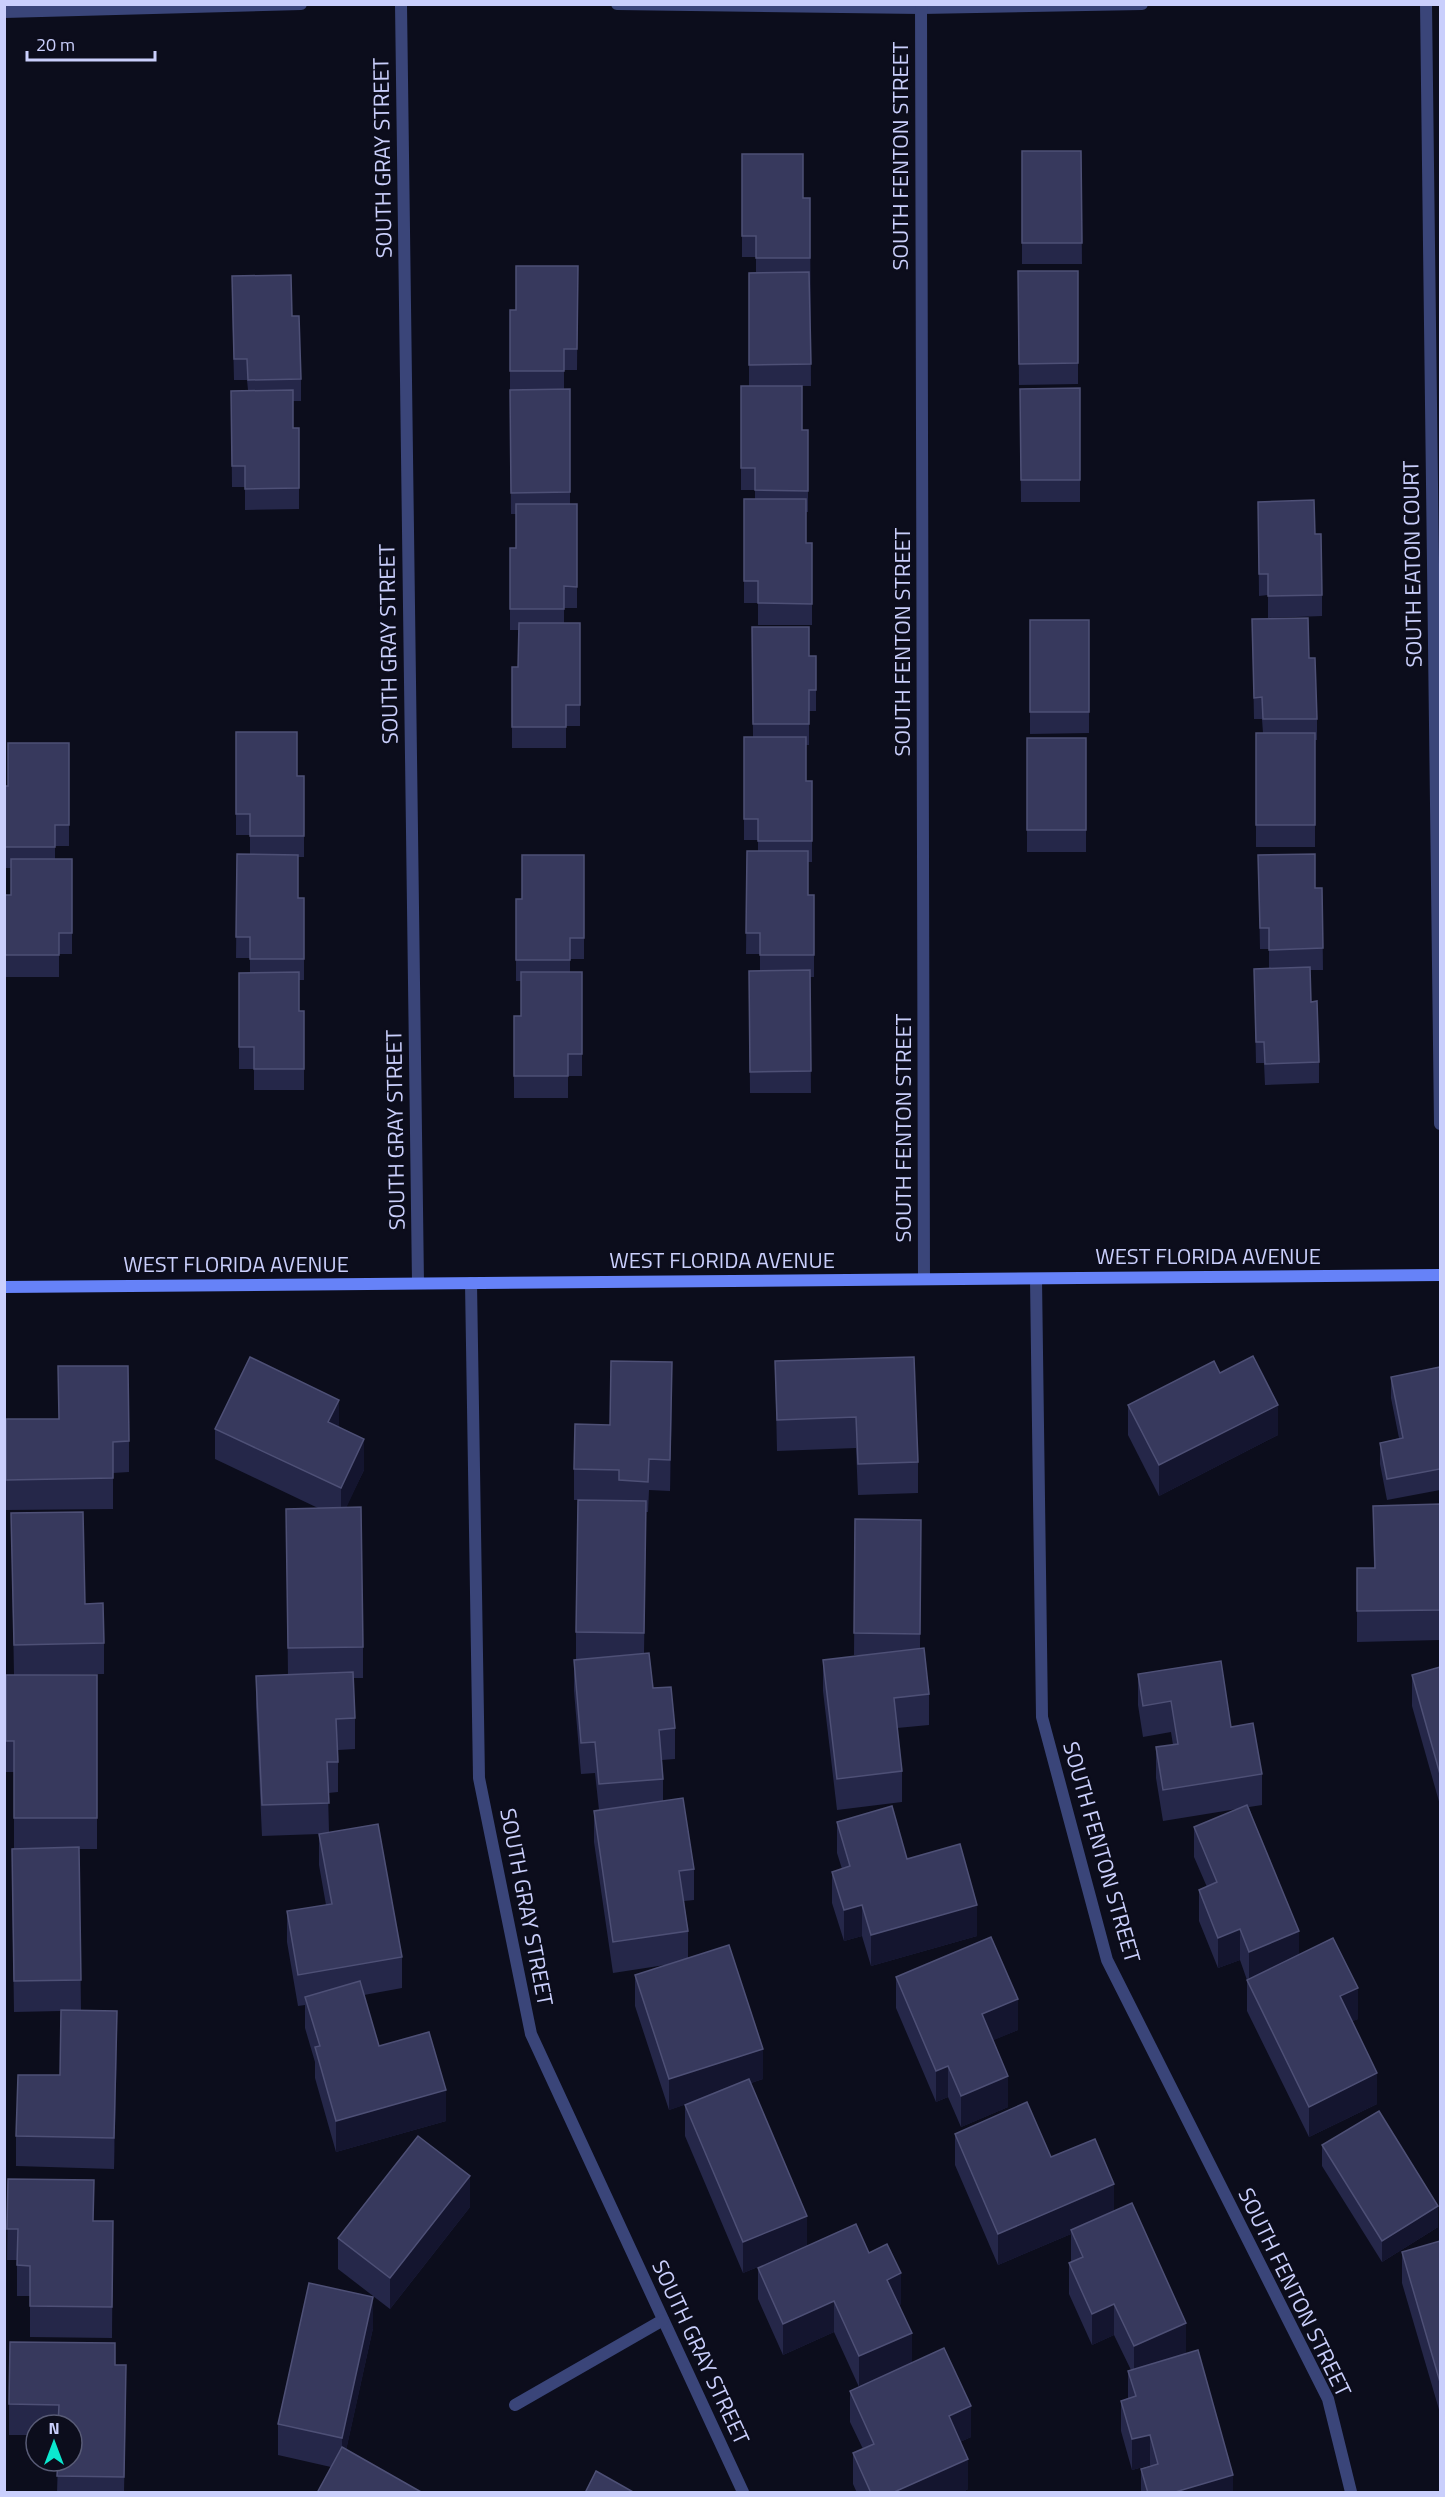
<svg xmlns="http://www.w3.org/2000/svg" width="1445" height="2497" font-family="'Titillium Web',sans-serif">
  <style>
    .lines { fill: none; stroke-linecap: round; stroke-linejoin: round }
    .street { stroke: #3a4579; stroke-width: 12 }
    .secondary { stroke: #6682f8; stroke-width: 12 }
    .wall { fill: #252749 }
    .shaded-wall { fill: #14152f }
    .building { fill: #37395d; stroke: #4e5076; stroke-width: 1.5 }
    .labels { text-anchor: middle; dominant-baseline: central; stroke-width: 4.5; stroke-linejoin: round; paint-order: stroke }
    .street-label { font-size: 22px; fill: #cacffc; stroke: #0c0d1c }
  </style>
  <rect width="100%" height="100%" fill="#0c0d1c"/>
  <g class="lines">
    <g class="street">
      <polyline points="401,4 418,1283"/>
      <polyline points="617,4 921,8 1142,4"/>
      <polyline points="921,4 924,1279"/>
      <polyline points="1426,4 1440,1124"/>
      <polyline points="4,12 301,4"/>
      <polyline points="1036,1279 1042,1717 1107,1960 1328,2399 1351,2492"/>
      <polyline points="471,1283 479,1778 531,2034 743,2492"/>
      <polyline points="515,2405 663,2320"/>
    </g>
    <polyline class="secondary" points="4,1287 1440,1275"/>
  </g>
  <g class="wall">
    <polygon points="1022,151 1081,151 1082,264 1022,264"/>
    <polygon points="742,154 803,198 810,198 811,386 752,386 802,430 808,430 808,512 806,512 806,543 812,543 812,625 758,625 758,603 744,603 744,499 755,499 755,490 741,490 741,386 749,386 749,273 756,272 756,257 742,257"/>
    <polygon points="578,266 577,370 564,370 564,389 570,389 570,504 577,504 577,608 564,608 564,623 580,623 580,726 566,726 566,748 512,748 512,667 518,667 519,630 510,630 510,548 516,548 516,514 511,514 510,392 510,310 516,310"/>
    <polygon points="1018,271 1078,271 1078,384 1019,385"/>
    <polygon points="232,297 292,316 301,379 301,401 293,401 293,428 299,428 299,509 245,510 245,487 232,487 231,391 248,390 247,380 234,380"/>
    <polygon points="1080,388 1080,502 1021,502 1020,389"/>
    <polygon points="1258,502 1315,534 1322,595 1322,616 1268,618 1268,595 1259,596"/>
    <polygon points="1252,619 1309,658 1317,719 1317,740 1315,740 1315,847 1256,847 1256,733 1263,733 1262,719 1254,719"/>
    <polygon points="1030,620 1089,620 1089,733 1030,734"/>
    <polygon points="752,627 809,656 816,656 816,711 809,711 809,745 806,745 806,781 812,781 812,862 808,862 808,895 814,895 814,977 810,977 811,1093 750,1093 749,971 760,971 760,954 746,954 747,851 758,851 758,840 744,840 744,737 753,737"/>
    <polygon points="236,732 297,776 304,776 304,857 298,857 298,898 304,898 304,980 299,980 299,1011 304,1011 304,1090 254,1090 254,1069 239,1069 239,973 250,973 250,958 236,958 237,854 250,855 250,835 236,835"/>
    <rect x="1027" y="738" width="59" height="114"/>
    <polygon points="69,743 69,846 55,846 55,859 72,859 72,954 59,954 59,977 5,977 4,895 11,895 11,868 4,868 4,786 8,786"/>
    <polygon points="584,855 584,959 570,959 570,972 582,972 582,1076 568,1076 568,1098 514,1098 514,1016 521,1016 521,981 516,981 516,899 522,899"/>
    <polygon points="1258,855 1315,888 1322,888 1323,970 1310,970 1311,1002 1319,1062 1319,1083 1265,1085 1264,1063 1256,1063 1254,969 1269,968 1269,949 1260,949"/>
    <polygon points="914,1357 918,1462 918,1493 858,1495 856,1448 777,1451 775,1361"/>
    <polygon points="1440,1367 1440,1490 1387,1500 1380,1464 1380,1443 1399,1438 1391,1398 1391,1377"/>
    <polygon points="1220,1373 1278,1435 1159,1496 1128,1435 1128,1405"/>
    <polygon points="672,1393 670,1491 649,1490 648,1512 646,1512 644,1654 653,1688 675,1728 675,1759 662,1760 663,1779 663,1801 694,1869 694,1900 684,1901 688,1931 688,1958 763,2079 751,2083 807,2246 869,2253 901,2304 899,2305 912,2363 971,2437 960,2442 968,2489 961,2493 857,2493 853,2484 853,2453 863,2449 850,2422 850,2391 859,2387 834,2332 783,2355 758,2299 758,2268 788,2255 743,2273 685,2136 685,2105 692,2102 669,2110 635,2006 635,1975 665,1965 613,1973 594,1842 594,1811 599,1810 595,1773 581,1774 574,1691 574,1660 576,1660 576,1632 591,1500 574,1500 574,1469 610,1425"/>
    <polygon points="6,1419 129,1441 129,1472 113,1473 113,1509 6,1510"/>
    <polygon points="339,1428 364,1470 346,1507 363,1647 363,1678 353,1678 355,1718 355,1749 338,1750 338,1792 328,1793 329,1832 402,1957 402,1988 364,1995 379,2046 446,2121 336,2152 315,2078 315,2062 305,2028 305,2005 298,2006 287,1942 287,1911 326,1905 319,1865 319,1834 262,1836 256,1707 256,1676 288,1675 286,1509 318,1508 215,1459 215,1429"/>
    <polygon points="1440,1504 1440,1640 1357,1642 1357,1568 1374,1568 1373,1506"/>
    <polygon points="11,1513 85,1604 104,1643 104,1674 34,1675 97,1675 97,1849 79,1849 81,2010 117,2042 114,2169 16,2166 16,2136 60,2075 61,2011 14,2012 12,1879 12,1849 14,1848 14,1772 6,1772 6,1675 14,1675"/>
    <polygon points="855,1519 921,1520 920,1648 929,1694 929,1725 897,1728 902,1771 902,1802 837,1810 823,1691 823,1660 866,1655 854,1655"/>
    <polygon points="1440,1667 1440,1805 1412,1706 1412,1675"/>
    <polygon points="1138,1674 1231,1727 1262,1774 1262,1805 1249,1807 1299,1955 1358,2019 1352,2021 1377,2104 1309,2137 1247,2011 1247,1980 1240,1960 1218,1968 1199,1921 1199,1890 1207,1887 1194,1857 1194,1827 1237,1809 1163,1821 1156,1778 1156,1747 1173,1745 1171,1732 1143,1737 1138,1705"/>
    <polygon points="837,1822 907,1859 977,1936 871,1966 862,1936 844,1941 832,1903 832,1872 842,1869 837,1853"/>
    <polygon points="896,1977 1018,2030 993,2040 1008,2107 961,2127 948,2097 936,2102 896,2008"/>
    <polygon points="955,2134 1051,2157 1114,2211 1186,2354 1233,2493 1141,2493 1141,2469 1151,2466 1150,2465 1132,2470 1121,2431 1121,2401 1128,2398 1128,2371 1131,2370 1114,2335 1092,2345 1069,2294 1069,2263 1071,2262 1071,2234 998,2265 955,2165"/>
    <polygon points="1322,2145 1438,2227 1382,2262 1322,2166"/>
    <polygon points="8,2179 94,2221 113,2221 112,2338 30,2337 30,2296 17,2296 17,2260 7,2260"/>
    <polygon points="470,2207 390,2309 338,2269 338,2238"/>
    <polygon points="1440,2241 1440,2413 1402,2283 1402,2252"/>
    <polygon points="373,2328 346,2450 331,2467 278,2455 278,2424"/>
    <polygon points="115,2365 126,2395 124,2493 57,2493 58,2461 72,2425 36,2425 36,2435 9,2435 9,2404"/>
  </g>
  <g class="shaded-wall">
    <polygon points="672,1362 672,1393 670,1491 670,1460"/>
    <polygon points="339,1400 339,1431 328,1422"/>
    <polygon points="1278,1405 1278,1435 1159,1496 1159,1465"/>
    <polygon points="364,1439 364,1470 341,1519 341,1488"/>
    <polygon points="862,1905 862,1936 844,1941 844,1910"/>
    <polygon points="977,1905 977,1936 871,1966 871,1935"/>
    <polygon points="1240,1929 1240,1960 1218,1968 1218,1938"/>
    <polygon points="1299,1931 1299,1962 1249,1983 1249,1952"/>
    <polygon points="1358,1988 1358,2019 1340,2027 1340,1996"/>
    <polygon points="1018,1999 1018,2030 982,2045 982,2014"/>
    <polygon points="117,2011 117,2042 114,2169 114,2138"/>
    <polygon points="763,2049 763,2079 669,2110 669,2079"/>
    <polygon points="948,2066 948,2097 936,2102 936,2071"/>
    <polygon points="1377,2073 1377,2104 1309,2137 1309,2107"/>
    <polygon points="1008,2076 1008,2107 961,2127 961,2096"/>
    <polygon points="446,2090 446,2121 336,2152 336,2121"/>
    <polygon points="470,2176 470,2207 390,2309 390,2278"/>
    <polygon points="1114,2184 1114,2215 1071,2230 1071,2234 998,2265 998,2234"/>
    <polygon points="1438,2206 1438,2227 1382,2262 1382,2241"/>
    <polygon points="807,2216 807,2247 743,2273 743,2242"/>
    <polygon points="901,2273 901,2304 887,2311 887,2280"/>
    <polygon points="373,2297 373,2328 342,2469 342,2438"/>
    <polygon points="834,2301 834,2332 783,2355 783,2324"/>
    <polygon points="1114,2304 1114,2335 1092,2345 1092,2314"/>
    <polygon points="1186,2323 1186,2354 1134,2377 1134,2346"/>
    <polygon points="912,2333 912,2364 859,2387 859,2356"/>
    <polygon points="971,2406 971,2437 949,2447 949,2416"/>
    <polygon points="1150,2435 1150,2465 1132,2470 1132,2439"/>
    <polygon points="968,2459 968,2489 961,2493 892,2493"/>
    <polygon points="1233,2475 1233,2493 1172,2493"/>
  </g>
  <g class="building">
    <polygon points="1022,151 1081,151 1082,243 1022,243"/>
    <polygon points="742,154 803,154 803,198 810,198 810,258 756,258 756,236 742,236"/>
    <polygon points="516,266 578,266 577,349 564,349 564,371 510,371 510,310 516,310"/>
    <polygon points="1018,271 1078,271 1078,363 1019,364"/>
    <polygon points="809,272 811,364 749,365 749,273"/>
    <polygon points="291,275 292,316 299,316 301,379 248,380 247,359 234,359 232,276"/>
    <polygon points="741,386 802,386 802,430 808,430 808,491 755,490 755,468 741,468"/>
    <polygon points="1080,388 1080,480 1021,480 1020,389"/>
    <polygon points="570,389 570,492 511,493 510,390"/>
    <polygon points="293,390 293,428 299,428 299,488 245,489 245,466 232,466 231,391"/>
    <polygon points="744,499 806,499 806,543 812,543 812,604 758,603 758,581 744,581"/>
    <polygon points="1314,500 1315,534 1321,534 1322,595 1268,596 1268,574 1259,574 1258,502"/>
    <polygon points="516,504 577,504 577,587 564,586 564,609 510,609 510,548 516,548"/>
    <polygon points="1308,618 1309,658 1315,658 1317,719 1263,719 1262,697 1254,698 1252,619"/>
    <rect x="1030" y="620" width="59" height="92"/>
    <polygon points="519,623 580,623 580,705 566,705 566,727 512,727 512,667 518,667"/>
    <polygon points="752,627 809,627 809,656 816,656 816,690 809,690 809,724 753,724"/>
    <polygon points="236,732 297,732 297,776 304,776 304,836 250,836 250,814 236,814"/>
    <rect x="1256" y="733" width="59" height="92"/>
    <polygon points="744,737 806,737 806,781 812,781 812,841 758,841 758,819 744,819"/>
    <rect x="1027" y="738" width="59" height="92"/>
    <polygon points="8,743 69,743 69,825 55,825 55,847 4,847 4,786 8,786"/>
    <polygon points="747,851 808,851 808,895 814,895 814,955 760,955 760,933 746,933"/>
    <polygon points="237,854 298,855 298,898 304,898 304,959 250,959 250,937 236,937"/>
    <polygon points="1315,854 1315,888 1322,888 1323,948 1269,950 1269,928 1260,928 1258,855"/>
    <polygon points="522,855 584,855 584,938 570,938 570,960 516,960 516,899 522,899"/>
    <polygon points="11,859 72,859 72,933 59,933 59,955 5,955 4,895 11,895"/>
    <polygon points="1310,967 1311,1002 1317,1001 1319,1062 1265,1064 1264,1042 1256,1042 1254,969"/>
    <polygon points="810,970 811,1071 750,1072 749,971"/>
    <polygon points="299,972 299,1011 304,1011 304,1069 254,1069 254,1047 239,1047 239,973"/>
    <polygon points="521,972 582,972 582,1054 568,1054 568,1076 514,1076 514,1016 521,1016"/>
    <polygon points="1253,1356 1278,1405 1159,1465 1128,1405 1214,1361 1220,1373"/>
    <polygon points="250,1357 339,1400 328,1422 364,1439 341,1488 215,1429"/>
    <polygon points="914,1357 918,1462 858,1464 856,1417 777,1420 775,1361"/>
    <polygon points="611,1361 672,1362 670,1460 649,1459 648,1482 619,1480 619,1470 574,1469 575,1424 610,1425"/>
    <polygon points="58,1366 128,1366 129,1441 113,1442 113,1478 6,1480 6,1419 59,1419"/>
    <polygon points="1440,1367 1440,1469 1387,1479 1380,1443 1403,1438 1391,1377"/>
    <polygon points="578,1500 646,1501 644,1633 576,1632"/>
    <polygon points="1440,1504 1440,1610 1357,1611 1357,1568 1375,1568 1373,1506"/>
    <polygon points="361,1507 363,1647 288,1648 286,1509"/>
    <polygon points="83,1512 85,1604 103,1603 104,1643 14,1645 11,1513"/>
    <polygon points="855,1519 921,1520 920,1634 854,1633"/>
    <polygon points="924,1648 929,1694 894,1698 902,1771 837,1779 823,1660"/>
    <polygon points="649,1653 653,1688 671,1687 675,1728 659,1730 663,1779 599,1784 595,1742 581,1743 574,1660"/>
    <polygon points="1221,1661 1231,1727 1253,1723 1262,1774 1163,1790 1156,1747 1178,1744 1171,1701 1143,1706 1138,1674"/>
    <polygon points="1440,1667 1440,1774 1412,1675"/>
    <polygon points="353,1672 355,1718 336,1719 338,1762 327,1762 329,1803 262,1805 256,1676"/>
    <polygon points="6,1675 97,1675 97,1818 14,1818 14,1741 6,1741"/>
    <polygon points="683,1798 694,1869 679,1871 688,1931 613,1942 594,1811"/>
    <polygon points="1247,1805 1299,1931 1249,1952 1240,1929 1218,1938 1199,1890 1217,1882 1194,1827"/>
    <polygon points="892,1806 907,1859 960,1844 977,1905 871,1935 862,1905 844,1910 832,1872 850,1866 837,1822"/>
    <polygon points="378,1824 402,1957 298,1975 287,1911 332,1904 319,1834"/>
    <polygon points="79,1847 81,1980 14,1981 12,1849"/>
    <polygon points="991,1937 1018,1999 982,2014 1008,2076 961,2096 948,2066 936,2071 896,1977"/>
    <polygon points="1333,1938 1358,1988 1340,1996 1377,2073 1309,2107 1247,1980"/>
    <polygon points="729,1945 763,2049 669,2079 635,1975"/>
    <polygon points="360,1981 379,2046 429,2032 446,2090 336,2121 315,2047 320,2046 305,1997"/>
    <polygon points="61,2010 117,2011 114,2138 16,2136 18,2075 60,2075"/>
    <polygon points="749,2079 807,2216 743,2242 685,2105"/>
    <polygon points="1027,2102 1051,2157 1095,2139 1114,2184 998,2234 955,2134"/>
    <polygon points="1379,2111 1438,2206 1382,2241 1322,2145"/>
    <polygon points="418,2136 470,2176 390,2278 338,2238"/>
    <polygon points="8,2179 94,2180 93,2221 113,2221 112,2307 30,2306 30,2266 17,2265 18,2229 7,2229"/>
    <polygon points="1132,2203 1186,2323 1134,2346 1114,2304 1092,2314 1069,2263 1083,2257 1071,2230"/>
    <polygon points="856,2224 869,2253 887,2244 901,2273 887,2280 912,2333 859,2356 834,2301 783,2324 758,2268"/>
    <polygon points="1440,2241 1440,2382 1402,2252"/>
    <polygon points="309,2283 373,2297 342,2438 278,2424"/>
    <polygon points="10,2342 115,2343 115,2365 126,2365 124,2477 57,2476 58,2461 72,2461 72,2425 58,2425 59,2405 9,2404"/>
    <polygon points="944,2348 971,2406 949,2416 968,2459 892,2493 871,2493 853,2453 874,2444 850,2391"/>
    <polygon points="1198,2350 1233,2475 1172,2493 1148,2493 1141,2469 1158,2464 1150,2435 1132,2439 1121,2401 1136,2396 1128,2371"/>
    <polygon points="342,2447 423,2493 317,2493"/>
    <polygon points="596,2471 635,2493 585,2493"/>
  </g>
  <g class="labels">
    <g class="street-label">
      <text transform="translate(900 156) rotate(-90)">SOUTH FENTON STREET</text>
      <text transform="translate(382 158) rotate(-91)">SOUTH GRAY STREET</text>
      <text transform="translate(1412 564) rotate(-91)">SOUTH EATON COURT</text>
      <text transform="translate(902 642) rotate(-90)">SOUTH FENTON STREET</text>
      <text transform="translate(388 644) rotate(-91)">SOUTH GRAY STREET</text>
      <text transform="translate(903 1128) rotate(-90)">SOUTH FENTON STREET</text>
      <text transform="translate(395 1130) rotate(-91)">SOUTH GRAY STREET</text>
      <text x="1208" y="1256">WEST FLORIDA AVENUE</text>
      <text x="722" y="1260">WEST FLORIDA AVENUE</text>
      <text x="236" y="1264">WEST FLORIDA AVENUE</text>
      <text transform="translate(1102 1852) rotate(74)">SOUTH FENTON STREET</text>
      <text transform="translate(527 1907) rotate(79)">SOUTH GRAY STREET</text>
      <text transform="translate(1295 2292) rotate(64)">SOUTH FENTON STREET</text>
      <text transform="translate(701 2352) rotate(65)">SOUTH GRAY STREET</text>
    </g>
  </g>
  <rect width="1445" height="2497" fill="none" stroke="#cacffc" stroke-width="12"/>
  <g transform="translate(54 2443)"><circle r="28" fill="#0c0d1c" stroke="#585b76" stroke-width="1.5"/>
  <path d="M0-4.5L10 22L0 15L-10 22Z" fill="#0be8cf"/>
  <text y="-9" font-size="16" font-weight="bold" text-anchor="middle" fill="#cacffc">N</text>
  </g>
  <path d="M27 51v9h128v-9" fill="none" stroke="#cacffc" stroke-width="3"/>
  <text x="36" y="51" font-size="18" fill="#cacffc" stroke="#0c0d1c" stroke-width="4.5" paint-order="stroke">20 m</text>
</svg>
